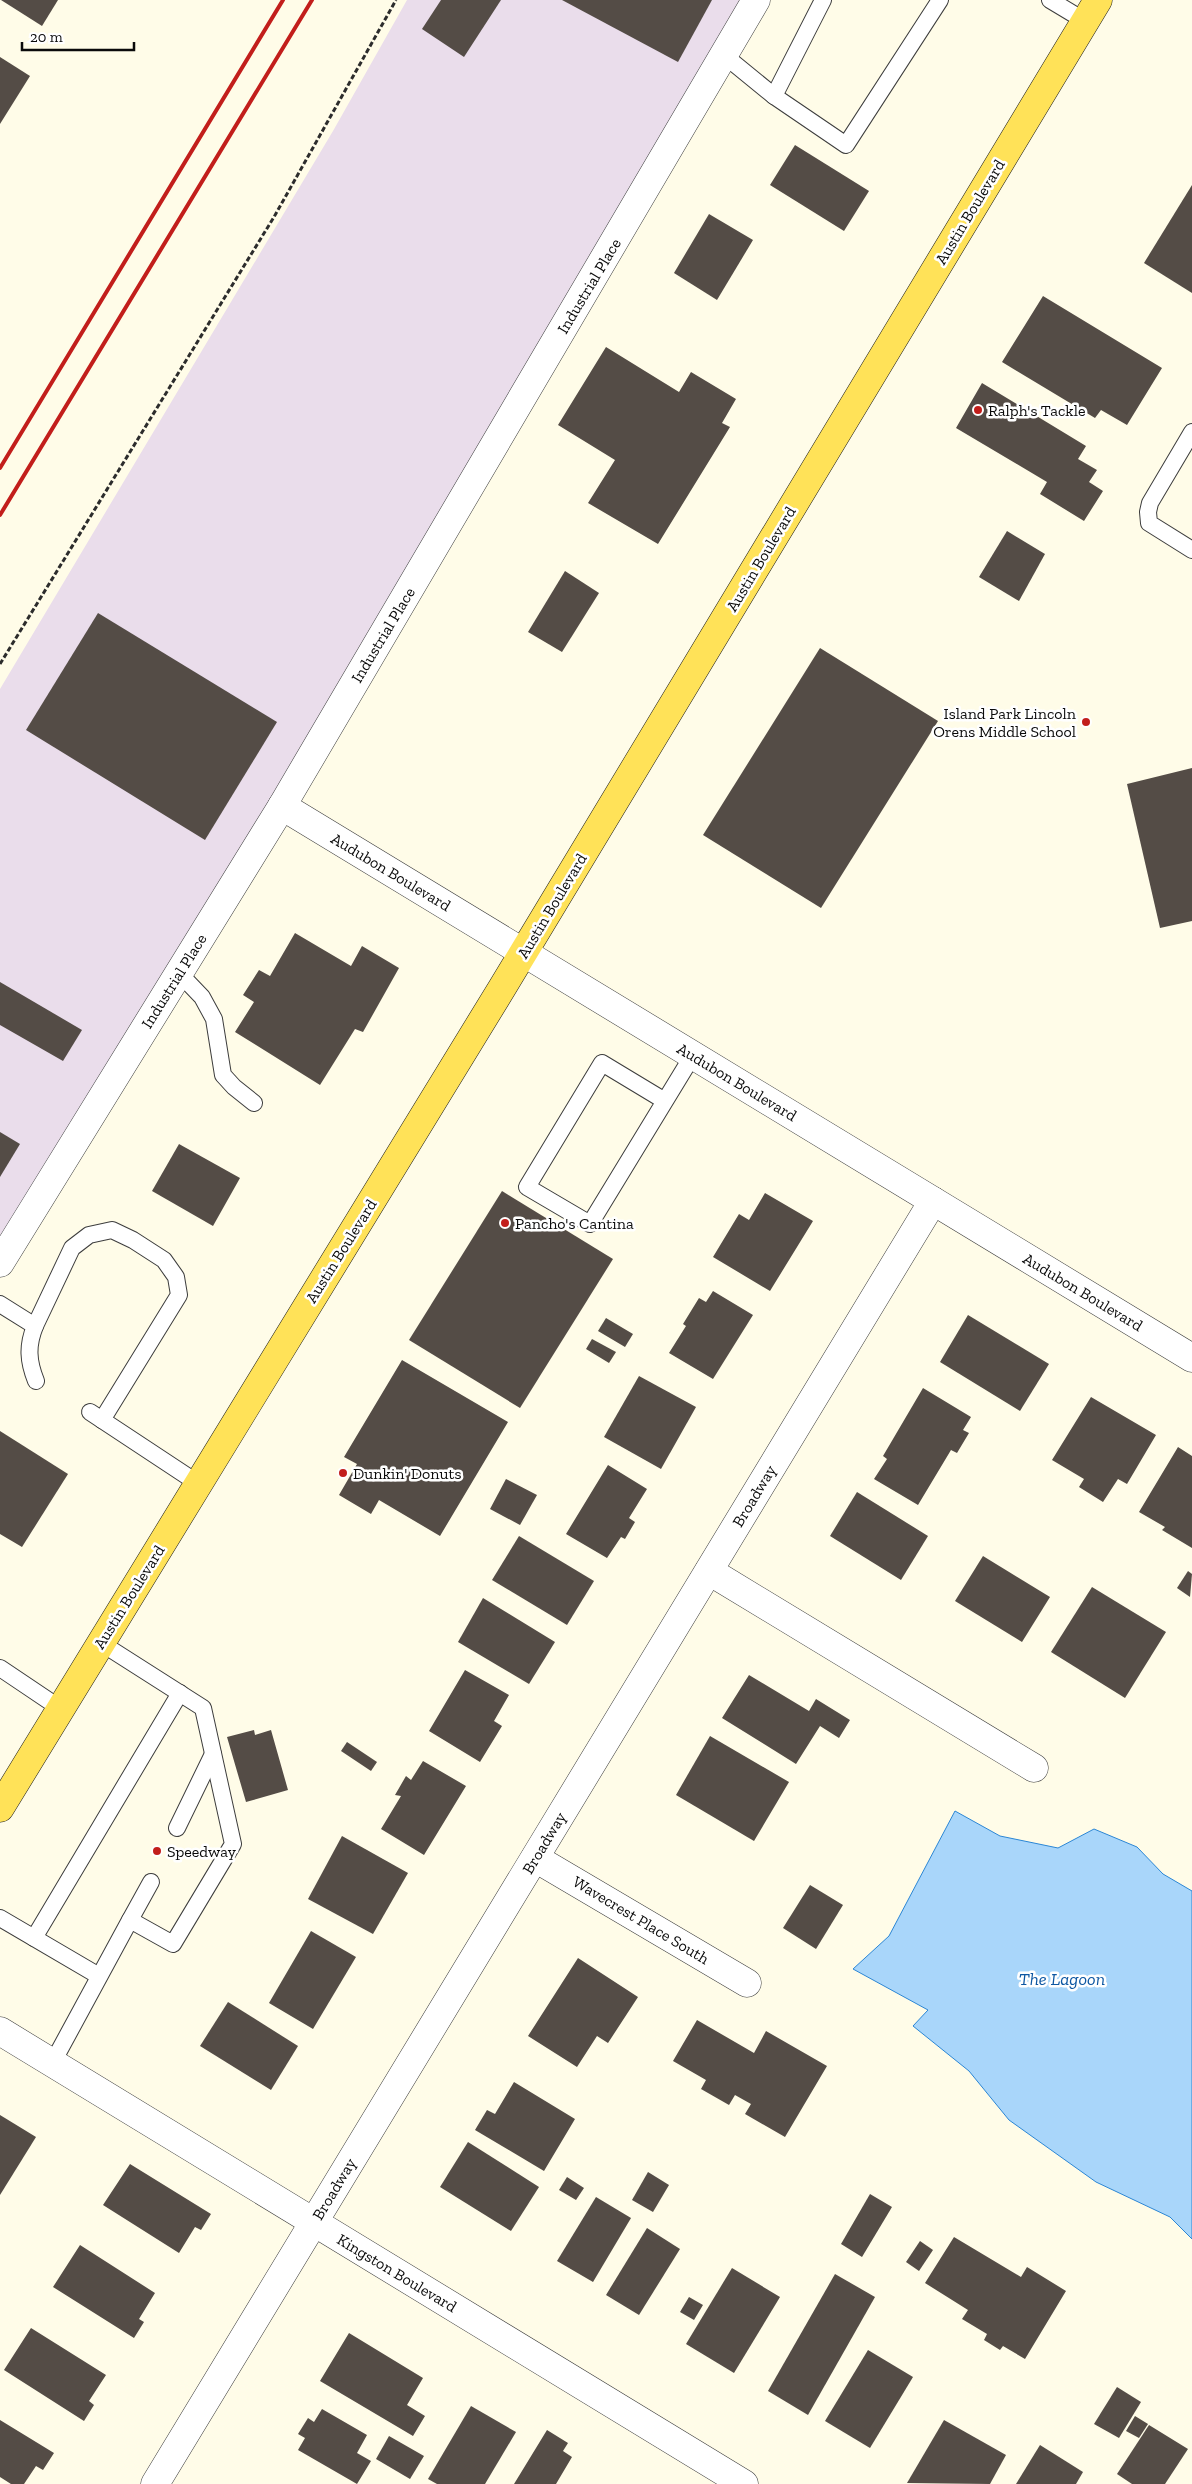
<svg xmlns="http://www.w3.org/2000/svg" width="1192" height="2484" font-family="'Zilla Slab',serif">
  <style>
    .industrial { fill: #eaddeb }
    .water { fill: #a9d6fa; stroke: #2b86d5 }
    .building { fill: #544c46 }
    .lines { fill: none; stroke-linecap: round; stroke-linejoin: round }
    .service-casing { stroke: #3d3d3d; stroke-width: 18 }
    .minor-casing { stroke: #3d3d3d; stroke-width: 29 }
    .primary-casing { stroke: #1b1b1b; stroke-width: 29 }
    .path { stroke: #2c2c2c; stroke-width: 3; stroke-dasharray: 5 2.5; stroke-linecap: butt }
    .service { stroke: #fff; stroke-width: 16 }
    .minor { stroke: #fff; stroke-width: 28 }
    .primary { stroke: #ffe258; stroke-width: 28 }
    .rail { stroke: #c21e1b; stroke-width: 4 }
    .poi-dot { fill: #c21e1b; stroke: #fff; stroke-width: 2 }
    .labels { text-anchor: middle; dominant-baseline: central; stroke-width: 5; stroke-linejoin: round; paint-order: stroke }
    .street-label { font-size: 16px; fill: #0a0a0a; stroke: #fff }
    .poi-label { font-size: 16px; fill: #0a0a0a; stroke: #fff; text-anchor: start }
    .water-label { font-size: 18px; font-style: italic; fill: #0d57a2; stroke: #fff }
  </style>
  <rect width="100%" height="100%" fill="#fffce8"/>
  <polygon class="industrial" points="407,0 761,0 0,1257 0,689 333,131"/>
  <polygon class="water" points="955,1811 1000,1836 1058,1848 1094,1829 1137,1847 1163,1874 1192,1891 1192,2239 1170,2217 1096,2182 1009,2120 969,2071 913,2026 928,2010 853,1969 889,1936"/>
  <g class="building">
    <polygon points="1,0 58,0 42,26"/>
    <polygon points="441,0 501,0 464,57 422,29"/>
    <polygon points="562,0 712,0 678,62"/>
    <polygon points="0,57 30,76 0,124"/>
    <polygon points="795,145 869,191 844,231 770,185"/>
    <polygon points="1192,185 1192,293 1144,263"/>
    <polygon points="709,214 753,240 717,300 674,273"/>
    <polygon points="1043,296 1162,368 1127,425 1101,410 1095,418 1002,362"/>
    <polygon points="606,347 679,392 691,372 736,399 722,423 730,427 658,544 588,503 615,460 558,425"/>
    <polygon points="982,383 1086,446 1078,459 1097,470 1089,482 1103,491 1084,521 1040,494 1047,482 956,428"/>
    <polygon points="1007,531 1045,554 1019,601 979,577"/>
    <polygon points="565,571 599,593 562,652 528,632"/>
    <polygon points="98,613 277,722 205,840 26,730"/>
    <polygon points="820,648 938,721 821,908 703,835"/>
    <polygon points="1192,768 1192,921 1160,928 1127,784"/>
    <polygon points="295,933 351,966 362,946 399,968 363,1032 355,1029 320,1085 235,1032 254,1002 243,995 259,970 270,976"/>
    <polygon points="0,982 82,1030 63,1061 0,1025"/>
    <polygon points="0,1132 20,1144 0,1177"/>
    <polygon points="179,1144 240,1178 213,1226 152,1191"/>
    <polygon points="502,1191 613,1259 520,1408 409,1340"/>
    <polygon points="765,1193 813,1221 770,1291 713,1257 739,1214 749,1220"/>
    <polygon points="713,1291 753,1315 713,1379 669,1353 686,1326 683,1324 699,1298 706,1302"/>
    <polygon points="968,1315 1049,1364 1020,1411 940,1362"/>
    <polygon points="606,1318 633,1334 625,1347 598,1331"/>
    <polygon points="592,1339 616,1352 609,1363 586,1349"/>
    <polygon points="402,1360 508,1422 440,1536 379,1500 371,1514 339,1495 357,1464 344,1457"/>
    <polygon points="639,1376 696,1407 661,1469 604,1437"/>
    <polygon points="923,1388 971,1417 963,1430 969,1433 957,1453 951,1450 918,1505 874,1479 887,1459 883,1456"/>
    <polygon points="1091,1397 1156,1435 1127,1484 1118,1479 1103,1502 1079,1487 1084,1479 1052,1460"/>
    <polygon points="0,1431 68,1474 22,1547 0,1534"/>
    <polygon points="1178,1447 1192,1456 1192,1548 1162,1530 1165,1527 1139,1512"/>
    <polygon points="608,1465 647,1489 629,1518 635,1522 625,1539 621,1537 607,1558 566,1534"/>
    <polygon points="506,1479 537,1495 520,1525 490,1509"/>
    <polygon points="857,1492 928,1536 901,1580 830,1536"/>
    <polygon points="519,1536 594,1581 567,1625 492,1580"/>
    <polygon points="983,1556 1050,1597 1022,1642 955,1601"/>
    <polygon points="1188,1571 1192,1574 1190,1597 1177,1588"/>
    <polygon points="1092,1587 1166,1632 1125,1698 1051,1652"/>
    <polygon points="483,1598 555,1642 529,1684 458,1642"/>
    <polygon points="465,1670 509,1695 494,1721 502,1726 480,1762 429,1731"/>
    <polygon points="749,1675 809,1711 816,1699 850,1720 839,1738 820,1726 796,1764 722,1718"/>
    <polygon points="254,1730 255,1735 271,1730 288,1790 246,1802 227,1737"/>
    <polygon points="710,1736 789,1782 754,1841 676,1795"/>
    <polygon points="347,1742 377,1762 371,1771 341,1751"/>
    <polygon points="423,1761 466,1786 424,1855 381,1829 401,1796 395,1795 406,1776 411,1780"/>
    <polygon points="342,1836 408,1873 373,1934 308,1899"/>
    <polygon points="810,1885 843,1905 816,1949 783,1928"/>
    <polygon points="311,1931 356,1957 313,2029 269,2003"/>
    <polygon points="578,1958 638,1997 608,2043 597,2036 577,2067 528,2036"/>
    <polygon points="228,2002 298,2046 271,2090 200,2046"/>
    <polygon points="697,2020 754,2053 766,2031 827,2066 785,2137 745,2114 751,2104 735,2095 729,2105 701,2089 706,2080 673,2061"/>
    <polygon points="514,2082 575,2119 544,2171 475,2130 487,2110 495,2114"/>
    <polygon points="0,2115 36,2137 0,2195"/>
    <polygon points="468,2142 539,2187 511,2231 440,2187"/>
    <polygon points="130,2164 211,2214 201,2230 195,2227 179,2253 103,2205"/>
    <polygon points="648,2172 669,2185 653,2212 632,2200"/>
    <polygon points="567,2177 584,2188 576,2200 559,2190"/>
    <polygon points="870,2194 892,2207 862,2257 841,2244"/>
    <polygon points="596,2197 631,2218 593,2282 557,2261"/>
    <polygon points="647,2228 680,2249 639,2315 606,2295"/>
    <polygon points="954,2237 1021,2277 1027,2267 1066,2291 1025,2359 1003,2346 1000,2350 984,2340 987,2334 962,2319 968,2310 925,2283"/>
    <polygon points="920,2241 933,2250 919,2271 906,2262"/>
    <polygon points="80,2245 155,2293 139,2319 144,2322 134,2338 53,2287"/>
    <polygon points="732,2268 780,2297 734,2373 686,2344"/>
    <polygon points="835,2274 875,2297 808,2415 768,2391"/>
    <polygon points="689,2297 703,2305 694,2320 680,2312"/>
    <polygon points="31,2328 106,2375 89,2401 94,2405 84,2421 4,2370"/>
    <polygon points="349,2333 423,2378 407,2405 425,2416 413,2436 320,2381"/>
    <polygon points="868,2350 913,2377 870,2448 825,2421"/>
    <polygon points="1117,2387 1141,2402 1119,2438 1094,2424"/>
    <polygon points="471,2406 516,2432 485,2484 437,2484 428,2479"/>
    <polygon points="322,2409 367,2435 357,2453 371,2461 357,2484 298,2450 305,2438 298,2434 308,2418 314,2422"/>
    <polygon points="1135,2416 1148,2424 1139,2438 1126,2431"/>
    <polygon points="0,2420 54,2453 43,2470 36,2466 24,2484 11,2484 0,2477"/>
    <polygon points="944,2420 1006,2455 990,2484 907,2483"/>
    <polygon points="1149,2425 1188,2449 1165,2484 1132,2484 1117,2474"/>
    <polygon points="547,2430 568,2443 563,2451 572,2457 556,2484 514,2484"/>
    <polygon points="389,2436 424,2456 410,2479 376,2459"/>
    <polygon points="1040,2445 1083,2472 1076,2484 1016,2484"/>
  </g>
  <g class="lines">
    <g class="service-casing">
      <g id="service">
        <polyline points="1050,0 1085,21"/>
        <polyline points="725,56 774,96 846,145 940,0"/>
        <polyline points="774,96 823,0"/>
        <polyline points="1192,432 1150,503 1148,512 1149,523 1192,550"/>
        <polyline points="179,973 202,997 214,1019 223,1075 234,1087 254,1103"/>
        <polyline points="665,1101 602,1063 527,1187 590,1224 693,1055"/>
        <path d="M0 1304 35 1326C27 1346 28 1361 36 1381"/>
        <polyline points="35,1326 72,1248 89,1235 112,1230 133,1240 164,1260 176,1277 179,1295 102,1420"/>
        <polyline points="90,1412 199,1484"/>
        <polyline points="0,1668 61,1709"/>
        <polyline points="177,1828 213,1754"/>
        <polyline points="0,1918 99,1976"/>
        <polyline points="130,1920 151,1882"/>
        <polyline points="34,1938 180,1693"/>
        <polyline points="53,2062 130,1920 173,1944 233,1844 203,1708 101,1643"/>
      </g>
    </g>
    <g class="minor-casing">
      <g id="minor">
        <polyline points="282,806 1192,1358"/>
        <polyline points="0,1263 282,806 756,0"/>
        <polyline points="709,1571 1034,1768"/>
        <polyline points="535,1858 747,1983"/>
        <polyline points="0,2031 744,2484"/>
        <polyline points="155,2484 933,1201"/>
      </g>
    </g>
    <g class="primary-casing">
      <polyline id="primary" points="0,1808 502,988 1098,0"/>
    </g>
    <polyline class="path" points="0,664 274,217 396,0"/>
    <use href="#service" class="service"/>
    <use href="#minor" class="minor"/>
    <use href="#primary" class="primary"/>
    <g class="rail">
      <polyline points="0,468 283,0"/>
      <polyline points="0,515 312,0"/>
    </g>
  </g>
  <g class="poi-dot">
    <circle cx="978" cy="410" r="5"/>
    <circle cx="1086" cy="722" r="5"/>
    <circle cx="505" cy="1223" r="5"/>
    <circle cx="343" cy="1473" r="5"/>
    <circle cx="157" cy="1851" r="5"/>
  </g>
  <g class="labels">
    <g class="street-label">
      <text transform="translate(970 212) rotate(-59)">Austin Boulevard</text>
      <text transform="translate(589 286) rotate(-59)">Industrial Place</text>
      <text transform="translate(761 559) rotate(-59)">Austin Boulevard</text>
      <text transform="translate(383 635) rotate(-59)">Industrial Place</text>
      <text transform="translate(391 872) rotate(31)">Audubon Boulevard</text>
      <text transform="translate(552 906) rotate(-59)">Austin Boulevard</text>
      <text transform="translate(174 981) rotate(-58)">Industrial Place</text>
      <text transform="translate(737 1082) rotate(31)">Audubon Boulevard</text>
      <text transform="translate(341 1251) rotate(-58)">Austin Boulevard</text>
      <text transform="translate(1083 1292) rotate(31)">Audubon Boulevard</text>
      <text transform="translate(754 1496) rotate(-59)">Broadway</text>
      <text transform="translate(129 1597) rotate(-58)">Austin Boulevard</text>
      <text transform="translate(544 1843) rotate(-59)">Broadway</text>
      <text transform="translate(641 1920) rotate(31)">Wavecrest Place South</text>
      <text transform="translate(334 2189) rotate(-59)">Broadway</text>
      <text transform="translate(397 2273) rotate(31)">Kingston Boulevard</text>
    </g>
    <g class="poi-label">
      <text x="988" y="410">Ralph's Tackle</text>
      <text x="1076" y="713" text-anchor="end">Island Park Lincoln<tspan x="1076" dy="18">Orens Middle School</tspan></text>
      <text x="515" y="1223">Pancho's Cantina</text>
      <text x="353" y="1473">Dunkin' Donuts</text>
      <text x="167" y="1851">Speedway</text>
    </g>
    <g class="water-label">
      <text x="1062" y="1979">The Lagoon</text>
    </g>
  </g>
  <path d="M22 42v8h112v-8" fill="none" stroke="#0a0a0a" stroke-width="2.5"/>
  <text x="30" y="42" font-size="15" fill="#0a0a0a" stroke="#ffffff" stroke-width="4" paint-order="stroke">20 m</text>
</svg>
